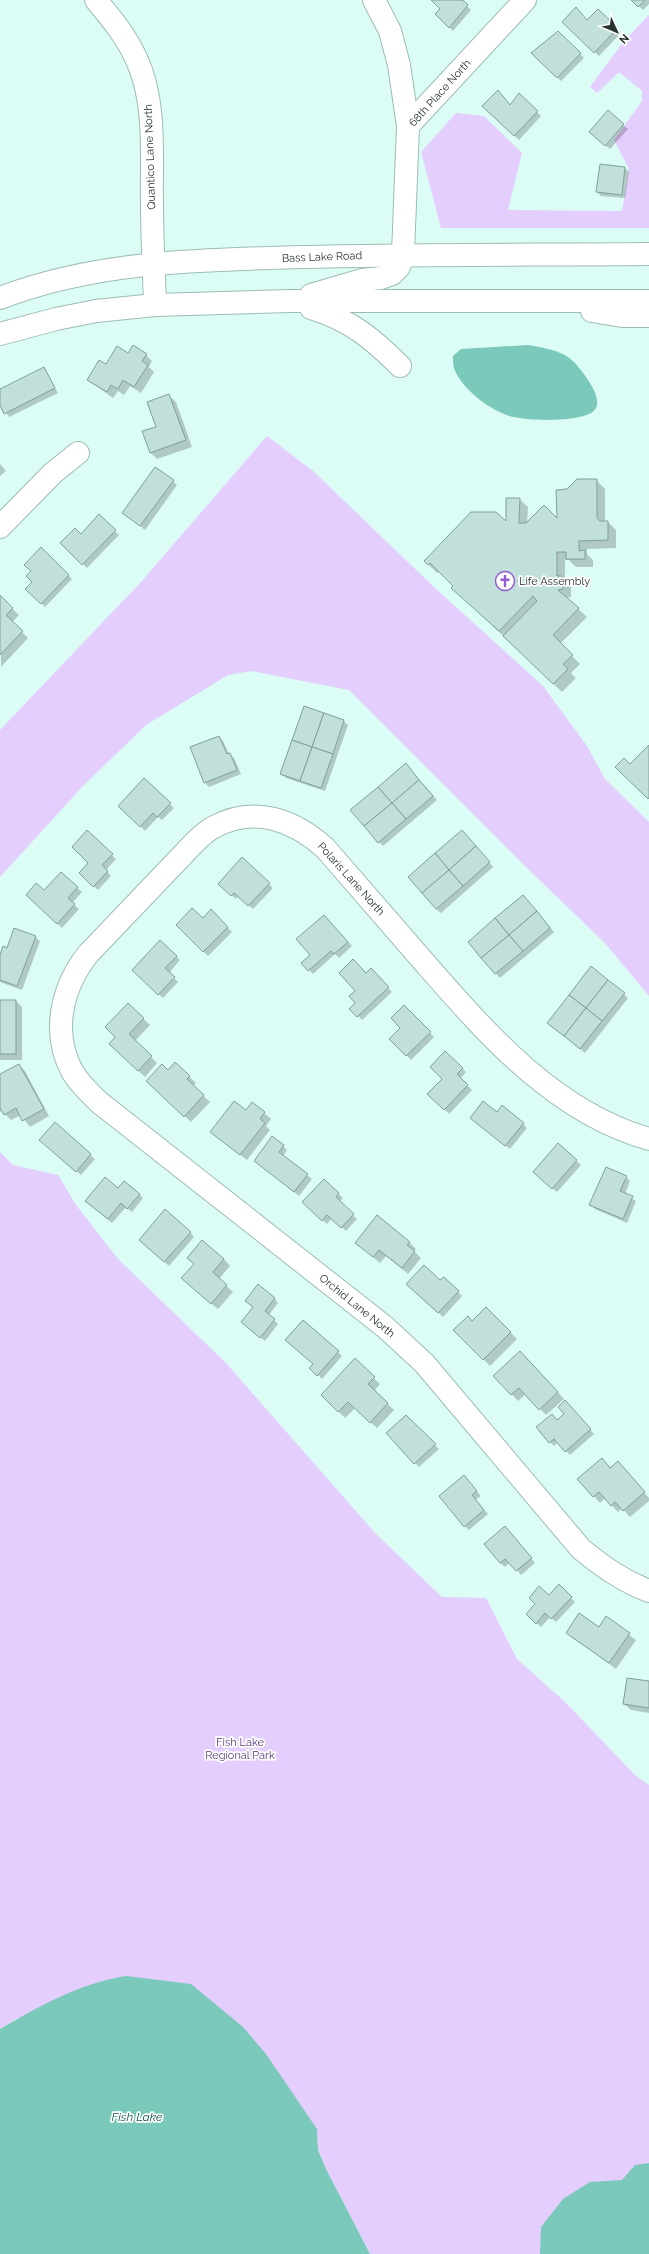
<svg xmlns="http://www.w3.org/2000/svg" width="649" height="2254" font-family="Raleway,sans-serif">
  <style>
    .green { fill: #e3cefd }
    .water { fill: #7ac9bb }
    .shadow { fill: #0003 }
    .building { fill: #c0e0d9; stroke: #82a09a }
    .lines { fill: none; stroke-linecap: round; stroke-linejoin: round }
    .minor-casing { stroke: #9ebcb6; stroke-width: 24 }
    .major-casing { stroke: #9ebcb6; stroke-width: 24 }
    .minor { stroke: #fff; stroke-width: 22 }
    .major { stroke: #fff; stroke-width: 22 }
    .labels { text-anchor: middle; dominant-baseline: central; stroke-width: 3.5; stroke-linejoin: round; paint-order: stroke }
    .street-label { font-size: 11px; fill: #273331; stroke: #fff }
    .poi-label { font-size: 11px; fill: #273331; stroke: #fff; text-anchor: start }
    .park-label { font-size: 11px; fill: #5a397b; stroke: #fff }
    .water-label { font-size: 12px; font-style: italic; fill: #11554c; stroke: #fff }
  </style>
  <rect width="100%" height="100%" fill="#dcfcf6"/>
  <g class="green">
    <polygon points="649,15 649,228 441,228 421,152 456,113 484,116 522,153 508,210 622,211 629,169 614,140 642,101 642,91 619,72 597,93 590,87 623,42"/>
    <polygon points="267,436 313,471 435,588 543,686 587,746 605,779 649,822 649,996 605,943 531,872 349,690 251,671 228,675 146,725 82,787 0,877 0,730 141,582"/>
    <polygon points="0,1152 13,1165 58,1175 76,1205 118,1259 226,1363 376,1534 442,1597 486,1598 517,1659 565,1702 635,1775 649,1785 649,2254 370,2254 326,2169 318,2149 317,2129 18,2018 0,2029"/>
  </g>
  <g class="water">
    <path d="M528 345C560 351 570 352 588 380 593 388 600 399 596 408 589 423 529 421 514 417 493 413 461 389 454 368 453 365 453 360 453 356L461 349Z"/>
    <path d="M126 1976 191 1984 243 2027 266 2054 317 2129 318 2150 326 2169 370 2254H0V2029C39 2006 81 1983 126 1976Z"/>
    <polygon points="649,2163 649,2254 540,2254 541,2227 563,2199 590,2182 622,2180 635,2165"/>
  </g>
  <g class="shadow">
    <polygon points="432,0 461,0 471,10 453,31 436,14 441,9"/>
    <polygon points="632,0 649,0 649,4 643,10"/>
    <polygon points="598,10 621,33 599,56 563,22 587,21"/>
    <polygon points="558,32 584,58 561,81 533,53"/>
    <polygon points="519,94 541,116 519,140 484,106 502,95 511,106"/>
    <polygon points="623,125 628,129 610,149 594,136"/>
    <polygon points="625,168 629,172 625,198 601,196 597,192"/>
    <polygon points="129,354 146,355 152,361 149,367 154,372 141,393 130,386 124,395 118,391 113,398 88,380"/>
    <polygon points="44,368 58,393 9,417 0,403 0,390"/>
    <polygon points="169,396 176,402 192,447 157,459 151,453"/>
    <polygon points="0,464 6,471 0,476"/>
    <polygon points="596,480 605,489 605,522 608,522 616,530 616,548 587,549 587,554 593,560 593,567 576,567 569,560 565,560 565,580 571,585 571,597 566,598 587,617 560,644 580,664 571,673 576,678 562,692 461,596 454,586 439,571 437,573 425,561 506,523 519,499 528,507 527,523 558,521 567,490"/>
    <polygon points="173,481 177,485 145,530 123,513"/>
    <polygon points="99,516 119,535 87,568 61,543 81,535"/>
    <polygon points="41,549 72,579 45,607 26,589 33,582 32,571"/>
    <polygon points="0,597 19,615 12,622 28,638 1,667"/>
    <polygon points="344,721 348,725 325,791 286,778 281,774"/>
    <polygon points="219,737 223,741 229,754 234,758 241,774 209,787 205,783"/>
    <polygon points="410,769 437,800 383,846 379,842"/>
    <polygon points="145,780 174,808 162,820 158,817 145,831 120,806"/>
    <polygon points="87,831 116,859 106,870 111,876 98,890 80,873 90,863"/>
    <polygon points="466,835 493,867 441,913 436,909"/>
    <polygon points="61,873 82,892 72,903 79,909 62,928 31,899 44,892"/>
    <polygon points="219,884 269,884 273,888 253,909 238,896 236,899"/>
    <polygon points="527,900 554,932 500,978 469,942"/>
    <polygon points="211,911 232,932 208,956 177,925 203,920"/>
    <polygon points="324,916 352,946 339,958 335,954 313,974 309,970 311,955"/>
    <polygon points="35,937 40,941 22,990 0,982 0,958"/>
    <polygon points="161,941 180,960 169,973 178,982 163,998 133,970"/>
    <polygon points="371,970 392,992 362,1020 351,1009 357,1003 357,991"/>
    <polygon points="624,994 628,998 585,1053 548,1023"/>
    <polygon points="0,1001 16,1001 22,1007 22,1060 0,1060"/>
    <polygon points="128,1004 150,1025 135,1041 157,1063 145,1077 110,1044 116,1037"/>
    <polygon points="404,1007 434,1037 411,1060 391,1039 402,1028"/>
    <polygon points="445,1052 466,1072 460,1079 472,1090 449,1114 429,1094 443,1079"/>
    <polygon points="175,1063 196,1083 193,1086 210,1102 191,1122 154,1087"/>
    <polygon points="19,1065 25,1071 49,1116 30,1127 21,1115 11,1120 2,1111 0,1112 0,1075"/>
    <polygon points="253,1103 271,1119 266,1126 270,1130 247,1160 218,1138"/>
    <polygon points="497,1113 523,1124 527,1128 510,1149 475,1122"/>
    <polygon points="55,1124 95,1159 81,1175 45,1144"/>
    <polygon points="558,1145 581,1165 557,1192 538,1176"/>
    <polygon points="283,1146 287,1150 283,1156 312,1179 299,1196 255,1161"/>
    <polygon points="626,1177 630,1181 625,1194 636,1201 627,1223 595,1209 590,1205"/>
    <polygon points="324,1180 343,1198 339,1202 357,1219 346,1231 332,1218 327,1224 303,1202"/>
    <polygon points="119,1190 139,1194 143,1198 132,1212 126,1207 112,1223 90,1205"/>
    <polygon points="190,1232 194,1237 169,1266 144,1244"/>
    <polygon points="409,1242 416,1249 414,1251 421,1258 408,1274 386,1256 380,1263 363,1249"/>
    <polygon points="224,1259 230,1266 219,1279 233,1292 218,1309 189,1285"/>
    <polygon points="444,1278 462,1296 443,1317 408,1284 440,1281"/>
    <polygon points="274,1298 278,1303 269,1315 278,1324 265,1341 246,1326"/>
    <polygon points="486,1308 517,1339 490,1366 455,1330 472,1322"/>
    <polygon points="303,1321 342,1356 322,1379 315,1372"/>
    <polygon points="527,1359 564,1399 546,1415 526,1394 518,1401 495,1376"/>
    <polygon points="355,1360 380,1384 374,1391 394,1410 377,1428 355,1408 345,1418 322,1395"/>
    <polygon points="569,1406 594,1434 570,1455 558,1442 554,1446 550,1442 557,1421 565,1414"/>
    <polygon points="406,1416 439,1449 419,1467 387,1433"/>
    <polygon points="608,1465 611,1469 624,1469 649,1498 649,1501 630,1517 622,1508 618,1512 605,1498 600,1503 579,1479"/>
    <polygon points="468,1481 481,1496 475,1500 488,1514 469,1530 465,1526"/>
    <polygon points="509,1532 535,1563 521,1575 510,1562 505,1567 500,1563"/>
    <polygon points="559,1586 575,1602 556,1622 550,1617 541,1627 527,1614"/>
    <polygon points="606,1618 636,1640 616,1669 567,1633 599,1628"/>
    <polygon points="649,1682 649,1713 631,1710 624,1704"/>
  </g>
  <g class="building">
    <polygon points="431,0 463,0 468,5 449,28 435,14 440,9"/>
    <polygon points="631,0 645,0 638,7"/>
    <polygon points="576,7 587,20 598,9 618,28 594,53 562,22"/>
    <polygon points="558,31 581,53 557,78 531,53"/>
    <polygon points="498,90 510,105 519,93 538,111 514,136 482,106"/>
    <polygon points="608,110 624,124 605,146 589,132"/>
    <polygon points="600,164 625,167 622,195 596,192"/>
    <polygon points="133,345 147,354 142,361 148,365 134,387 123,380 118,389 111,385 107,392 87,380 99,360 106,364 117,346 128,353"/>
    <polygon points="44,367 55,388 4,414 0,405 0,389"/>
    <polygon points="169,394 186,440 150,453 142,431 156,427 147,402"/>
    <polygon points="155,467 174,480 140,526 122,513"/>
    <polygon points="577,479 597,479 597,518 600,521 608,521 608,540 579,541 579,551 585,550 585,559 566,559 566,552 557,552 557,576 562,576 563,589 558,590 579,608 553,635 573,655 563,664 568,669 553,684 503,636 537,601 533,596 499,631 451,588 453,586 430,563 428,565 424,561 471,512 496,512 506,521 506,498 520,498 519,523 526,523 544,505 557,518 556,490 567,489"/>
    <polygon points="99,514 116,530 82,565 60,543 75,528 81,534"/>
    <polygon points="41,547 69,575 41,604 25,589 32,582 26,576 31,571 24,565"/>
    <polygon points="0,595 13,608 6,615 23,631 0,655"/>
    <polygon points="304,706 324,713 312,747 292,740"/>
    <polygon points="324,713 344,720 333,754 312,747"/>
    <polygon points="219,736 227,754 230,753 237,770 204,783 190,747"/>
    <polygon points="292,740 312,747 300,781 280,774"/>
    <polygon points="649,745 649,798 648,799 615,767 624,758 630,764"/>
    <polygon points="312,747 333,754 321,788 300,781"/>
    <polygon points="406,763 419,780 392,803 378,787"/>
    <polygon points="144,778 171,803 157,817 153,813 140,827 118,806"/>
    <polygon points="419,780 433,796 406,819 392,803"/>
    <polygon points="378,787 392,803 364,826 350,810"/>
    <polygon points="392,803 406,819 378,843 364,826"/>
    <polygon points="87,830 113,854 102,865 108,871 93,887 79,873 88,863 72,847"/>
    <polygon points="462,830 476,846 449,870 435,853"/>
    <polygon points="476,846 490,862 463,886 449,870"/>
    <polygon points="435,853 449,870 422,893 408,877"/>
    <polygon points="242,857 270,883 248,906 234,893 231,896 218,884"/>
    <polygon points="449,870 463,886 436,909 422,893"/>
    <polygon points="61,872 78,887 68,898 75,904 57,924 26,895 36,883 44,890"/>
    <polygon points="523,895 537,911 509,935 495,918"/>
    <polygon points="192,908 203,918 211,909 228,927 203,952 176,925"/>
    <polygon points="537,911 550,928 523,951 509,935"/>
    <polygon points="324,915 348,942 334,954 331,951 308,971 301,963 310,955 296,939"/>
    <polygon points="495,918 509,935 481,958 468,942"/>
    <polygon points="14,928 36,936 17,986 0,980 0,955 3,946 7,948"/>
    <polygon points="509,935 523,951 495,974 481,958"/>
    <polygon points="160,940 177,956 165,968 175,977 158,995 132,970"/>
    <polygon points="353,959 366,973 371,968 389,987 357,1017 349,1009 355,1003 349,996 355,991 339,973"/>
    <polygon points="591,966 608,980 586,1008 569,995"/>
    <polygon points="608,980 625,993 602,1021 586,1008"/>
    <polygon points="569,995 586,1008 564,1036 547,1023"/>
    <rect x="0" y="1000" width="16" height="54"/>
    <polygon points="128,1003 144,1018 129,1034 152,1056 138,1071 109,1044 115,1037 105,1027"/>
    <polygon points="404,1005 431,1032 406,1056 389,1039 400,1028 391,1018"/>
    <polygon points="586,1008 602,1021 580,1049 564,1036"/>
    <polygon points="445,1051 463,1068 457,1074 468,1085 444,1110 427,1094 442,1079 430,1067"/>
    <polygon points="175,1062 190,1076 187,1079 204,1095 184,1117 146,1081 162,1064 168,1070"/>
    <polygon points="19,1064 44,1109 22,1121 16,1108 4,1115 0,1108 0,1074"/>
    <polygon points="234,1101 246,1110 252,1102 265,1112 260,1119 265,1123 240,1155 210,1132"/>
    <polygon points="483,1101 497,1112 502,1105 524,1123 505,1146 470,1118"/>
    <polygon points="55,1122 91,1154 76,1172 39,1140"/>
    <polygon points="272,1136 284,1145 279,1152 308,1174 294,1192 254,1161"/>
    <polygon points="558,1143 577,1160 552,1189 533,1172"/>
    <polygon points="606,1167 627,1176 620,1191 633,1196 623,1219 589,1205"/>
    <polygon points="105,1177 118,1188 124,1181 140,1194 127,1209 121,1203 108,1219 85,1201"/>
    <polygon points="324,1179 339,1193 336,1197 354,1214 341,1228 327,1215 322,1221 302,1202"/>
    <polygon points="165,1209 191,1232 164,1262 139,1240"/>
    <polygon points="377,1215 410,1242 407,1245 415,1251 402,1268 379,1250 373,1257 355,1243"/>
    <polygon points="202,1240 224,1259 213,1272 227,1285 211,1304 181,1278 194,1264 187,1258"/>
    <polygon points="424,1265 440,1280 444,1277 459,1291 438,1313 406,1284"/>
    <polygon points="258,1284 275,1298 265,1311 275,1319 260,1338 241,1322 253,1307 245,1301"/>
    <polygon points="486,1307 511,1332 483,1360 453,1330 468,1316 472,1321"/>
    <polygon points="303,1320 339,1351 317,1376 309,1368 313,1364 285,1340"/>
    <polygon points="520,1351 558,1392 539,1410 519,1388 511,1395 493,1376"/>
    <polygon points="355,1358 375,1377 368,1384 388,1403 370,1423 348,1402 338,1412 321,1395"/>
    <polygon points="565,1400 591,1429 565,1452 554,1439 549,1443 536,1427 552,1414 557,1420 564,1414 558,1407"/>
    <polygon points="406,1415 436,1444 414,1464 386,1433"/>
    <polygon points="602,1458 610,1468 618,1461 645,1492 623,1511 615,1502 611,1506 599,1492 593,1497 577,1479"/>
    <polygon points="464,1475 477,1491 472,1495 484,1510 464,1527 439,1496"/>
    <polygon points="505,1526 532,1558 516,1571 505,1559 500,1563 484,1544"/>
    <polygon points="559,1584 572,1597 551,1619 545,1613 536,1624 526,1614 535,1604 529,1598 539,1586 549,1595"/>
    <polygon points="579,1613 599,1627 606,1616 630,1633 609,1663 566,1633"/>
    <polygon points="627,1678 649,1681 649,1708 623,1704"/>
  </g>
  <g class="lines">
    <g class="minor-casing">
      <g id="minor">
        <path d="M96 0C111 18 126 36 136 58 157 102 151 157 152 204 152 238 154 271 155 305"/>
        <polyline points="374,0 390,31 399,65 408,126"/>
        <polyline points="403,254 408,126 525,0"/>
        <polyline points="0,527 53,473 78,453"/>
        <path d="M649 1139C554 1112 487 1034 424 962 391 924 358 886 325 848 294 820 254 805 214 827 207 830 201 837 195 842L89 953C62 986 51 1032 72 1071 79 1084 90 1093 100 1103L385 1327 424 1363 581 1549C603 1567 623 1581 649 1591"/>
      </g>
    </g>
    <g class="major-casing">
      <g id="major">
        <polyline points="311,295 362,280 381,278 392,274 399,267 403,254"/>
        <path d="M0 298C96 261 199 260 301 257 417 254 533 255 649 254"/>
        <path d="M311 308C350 320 372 338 400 366"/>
        <polyline points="592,311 622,316 649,316"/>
        <polyline points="0,334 56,319 96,311 155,305 291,301 649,301"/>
      </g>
    </g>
    <use href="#minor" class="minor"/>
    <use href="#major" class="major"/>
  </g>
  <defs>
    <g id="church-ring" transform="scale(1)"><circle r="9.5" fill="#fff" stroke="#975ad1" stroke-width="1.5"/><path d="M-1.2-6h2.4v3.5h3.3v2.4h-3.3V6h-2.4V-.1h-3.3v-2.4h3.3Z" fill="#975ad1"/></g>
  </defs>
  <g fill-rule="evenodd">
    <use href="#church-ring" x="505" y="581"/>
  </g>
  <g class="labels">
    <g class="street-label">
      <text transform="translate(440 93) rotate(-48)">68th Place North</text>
      <text transform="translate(150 157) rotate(-92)">Quantico Lane North</text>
      <text transform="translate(322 257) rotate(-2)">Bass Lake Road</text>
      <text transform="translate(351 879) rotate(48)">Polaris Lane North</text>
      <text transform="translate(357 1306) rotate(39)">Orchid Lane North</text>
    </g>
    <g class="poi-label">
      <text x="519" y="581">Life Assembly</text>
    </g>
    <g class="park-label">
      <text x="240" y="1742">Fish Lake<tspan x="240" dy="13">Regional Park</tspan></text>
    </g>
    <g class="water-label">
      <text x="137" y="2117">Fish Lake</text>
    </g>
  </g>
  <g transform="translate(617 32) rotate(134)" stroke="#ffffff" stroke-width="3" paint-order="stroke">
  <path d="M0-3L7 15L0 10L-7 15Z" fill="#273331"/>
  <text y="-6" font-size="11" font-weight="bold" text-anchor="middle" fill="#273331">N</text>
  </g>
</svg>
